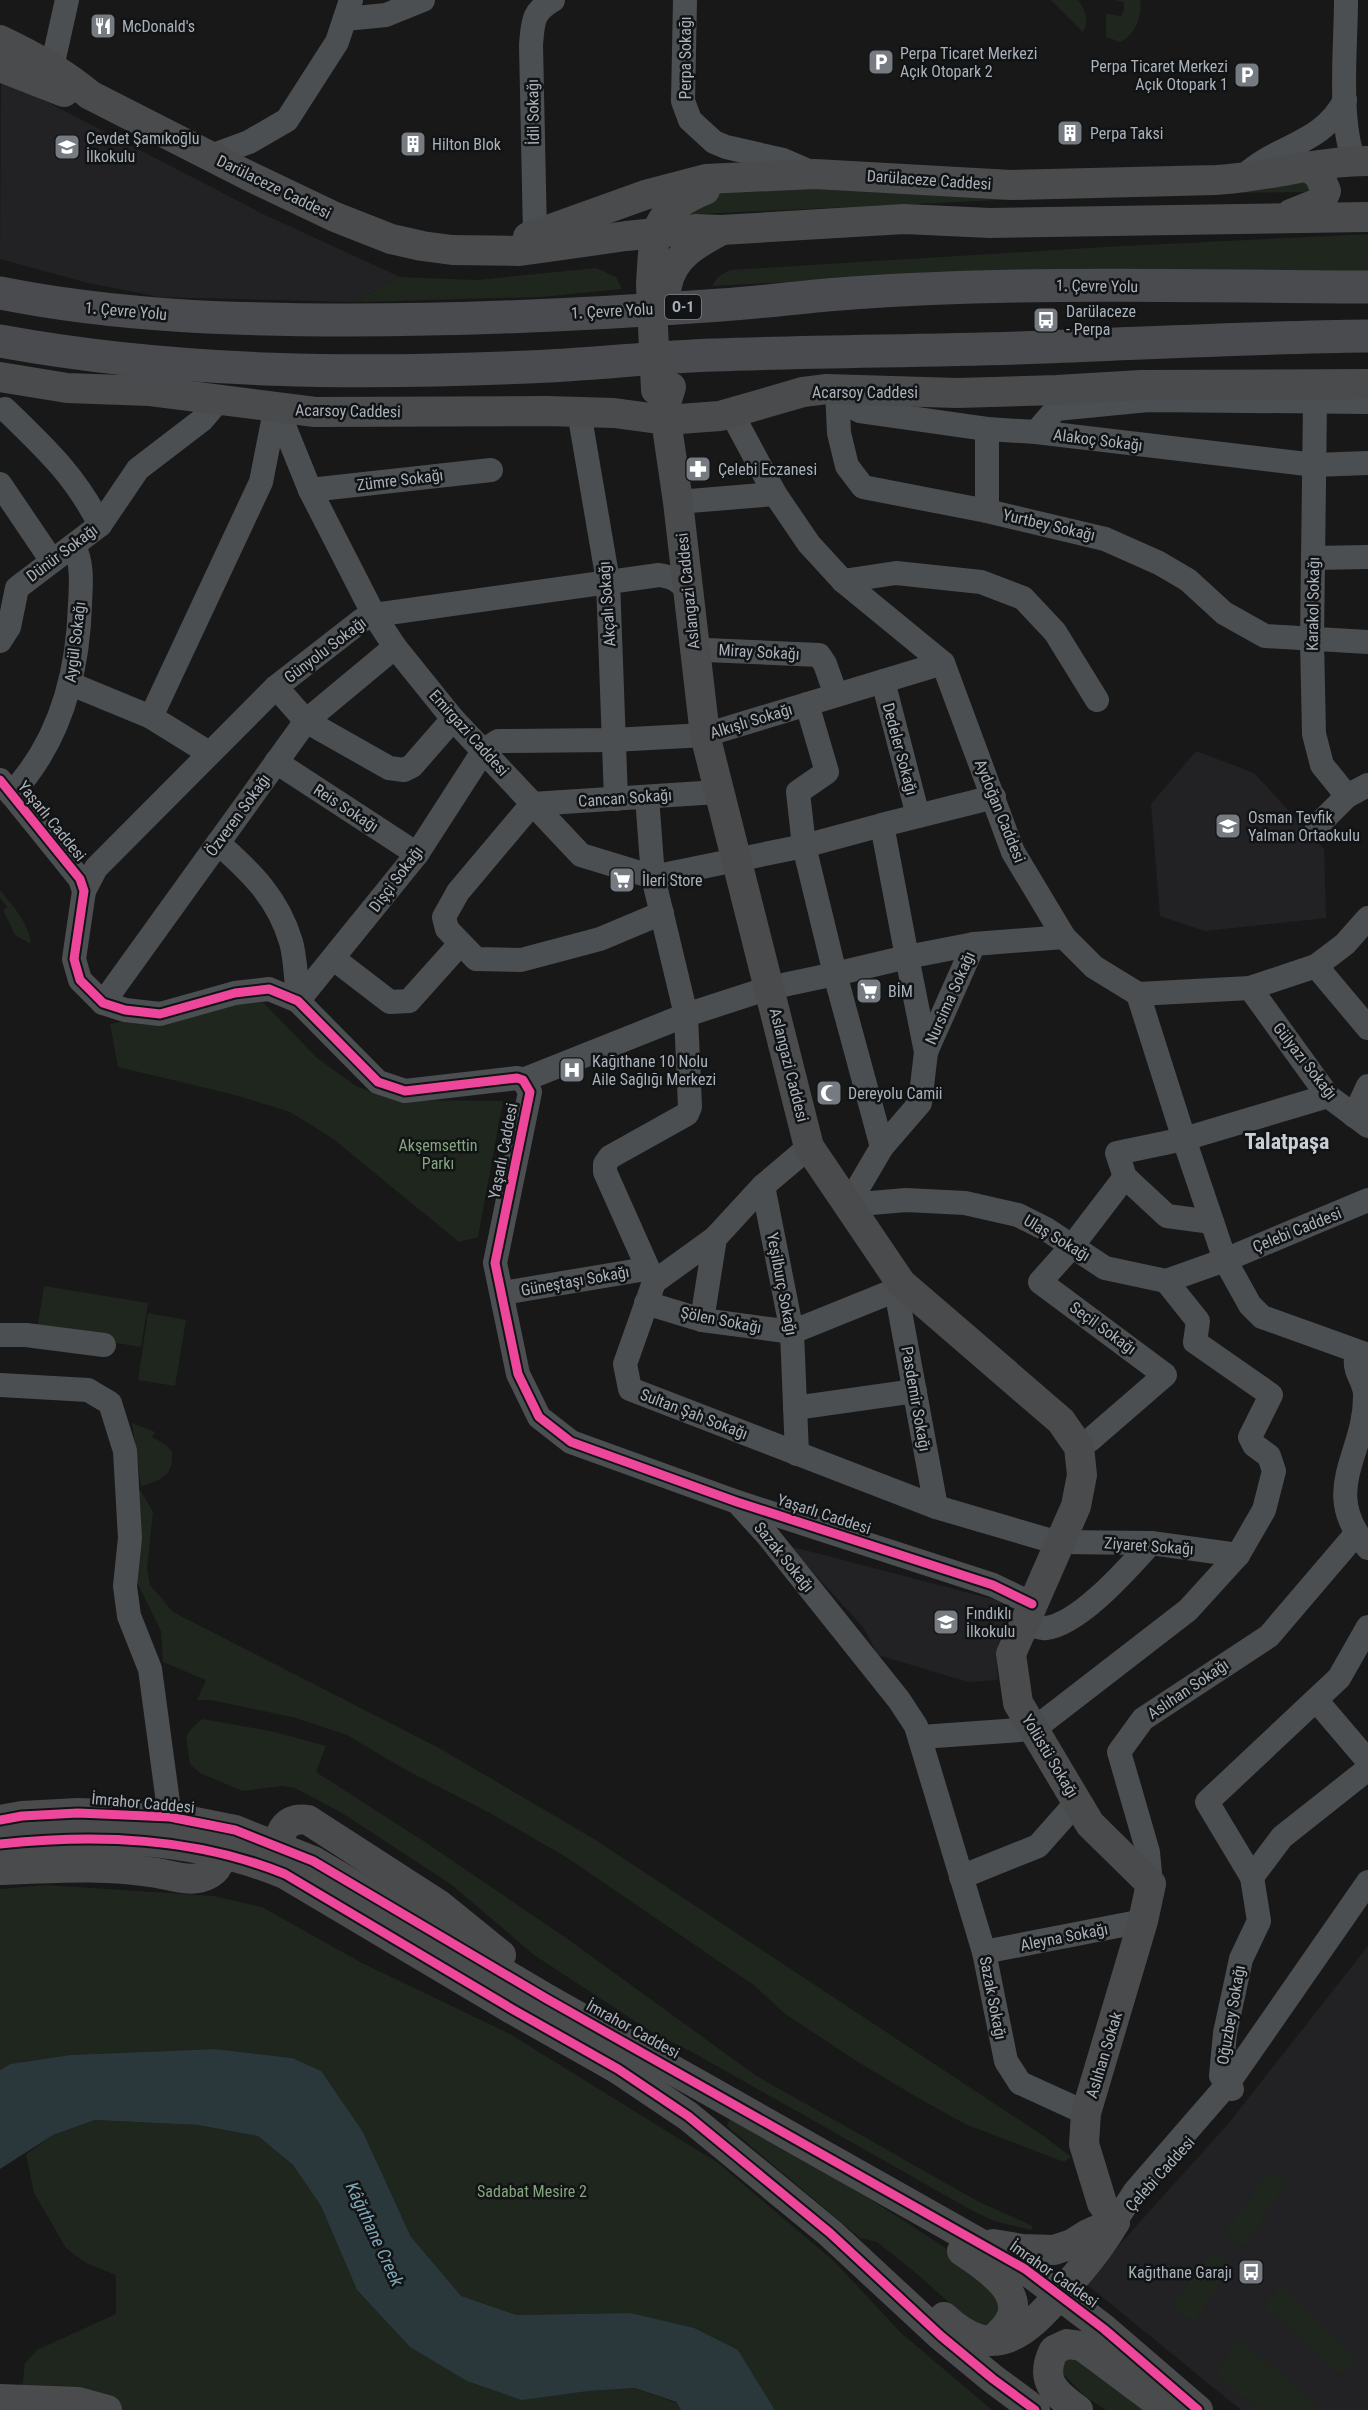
<svg xmlns="http://www.w3.org/2000/svg" width="1368" height="2410" font-family="'Roboto Condensed',sans-serif">
  <style>
    .built { fill: #222225 }
    .green { fill: #1e261e }
    .water { fill: #2a373b }
    .lines { fill: none; stroke-linecap: round; stroke-linejoin: round }
    .minor { stroke: #4c4f51; stroke-width: 24 }
    .major { stroke: #4a4b4d; stroke-width: 30 }
    .highway { stroke: #4a4b4e; stroke-width: 33 }
    .major-bridge { stroke: #4a4b4d; stroke-width: 30 }
    .cycleway-casing { stroke: #121314; stroke-width: 13 }
    .cycleway { stroke: #ed469a; stroke-width: 9 }
    .labels { text-anchor: middle; dominant-baseline: central; stroke-width: 5; stroke-linejoin: round; paint-order: stroke }
    .shield { fill: #121314; stroke: #7c8288; stroke-width: 1.5 }
    .shield-label { font-size: 15px; font-weight: bold; fill: #a9b1ba }
    .poi-label { font-size: 16px; fill: #a9b1ba; stroke: #121314; text-anchor: start }
    .street-label { font-size: 16px; fill: #a9b1ba; stroke: #121314 }
    .park-label { font-size: 16px; fill: #84a67f; stroke: #121314 }
    .water-label { font-size: 18px; font-style: italic; fill: #7ea7b7; stroke: #121314 }
    .district-label { font-size: 22px; font-weight: bold; fill: #cacfd6; stroke: #121314 }
  </style>
  <rect width="100%" height="100%" fill="#181818"/>
  <g class="built">
    <polygon points="1,78 263,214 400,277 354,302 160,297 88,283 0,259"/>
    <polygon points="1196,751 1254,773 1324,849 1326,918 1205,931 1160,916 1151,804"/>
    <polygon points="789,1546 1000,1601 1006,1619 996,1653 998,1680 968,1682 878,1655 863,1627"/>
    <polygon points="1368,1946 1368,2410 1241,2410 1085,2283 1228,2124"/>
  </g>
  <g class="green">
    <path d="M1051 0H1078C1085 10 1090 20 1083 32Z"/>
    <path d="M1114 0H1140C1143 15 1135 36 1120 42L1106 37V14L1121 16 1124 10V2Z"/>
    <polygon points="1307,177 1312,192 1222,193"/>
    <polygon points="809,187 1091,196 675,215 701,199 726,192"/>
    <polygon points="1368,234 1368,271 910,276 712,286 718,277 730,270 1104,247"/>
    <polygon points="596,268 616,277 622,289 541,297 354,302 400,277 477,280"/>
    <path d="M0 890C13 906 29 923 31 944L15 935 3 910 7 907 0 898Z"/>
    <polygon points="258,997 317,1058 356,1086 394,1100 503,1101 478,1237 459,1242 332,1138 290,1112 235,1095 118,1067 110,1024"/>
    <polygon points="44,1286 148,1303 141,1347 37,1330"/>
    <polygon points="148,1313 186,1320 175,1386 138,1380"/>
    <path d="M132 1423 155 1432 152 1437 166 1445 172 1452C174 1475 161 1481 141 1486Z"/>
    <polygon points="140,1490 153,1512 147,1569 150,1585 173,1612 439,1748 594,1839 1045,2137 1071,2157 1064,2162 965,2124 915,2096 858,2062 784,2013 755,1986 566,1857 488,1812 406,1770 347,1735 296,1718 211,1700 197,1700 206,1680 163,1662 161,1631 131,1570 131,1497"/>
    <polygon points="202,1719 271,1731 326,1746 316,1772 425,1842 569,1940 755,2075 979,2202 1033,2226 1031,2230 994,2221 973,2211 692,2052 650,2031 534,1955 452,1885 342,1813 295,1788 281,1786 242,1791 200,1773 190,1764 186,1737 191,1729"/>
    <polygon points="46,1885 214,1896 262,1907 362,1963 510,2034 718,2163 835,2262 901,2333 992,2410 775,2410 738,2350 630,2313 517,2315 460,2296 411,2237 363,2132 292,2058 215,2049 70,2055 10,2064 0,2070 0,1889"/>
    <path d="M736 2118C824 2172 915 2223 998 2286L1003 2313 984 2326H975L916 2273 877 2242 860 2238 727 2126 730 2119Z"/>
    <polygon points="95,2120 198,2125 258,2136 293,2165 321,2206 357,2290 410,2347 588,2391 635,2388 676,2403 681,2410 117,2410 21,2397 25,2363 37,2350 116,2314 116,2275 86,2263 66,2248 34,2193 26,2154 53,2135"/>
    <polygon points="1269,2172 1286,2183 1244,2247 1224,2234"/>
    <polygon points="1212,2250 1233,2265 1194,2322 1172,2306"/>
    <polygon points="1280,2286 1357,2357 1343,2375 1263,2306"/>
    <polygon points="1238,2338 1319,2407 1316,2410 1260,2410 1215,2375"/>
    <polygon points="1070,2351 1160,2410 1106,2410 1086,2397 1061,2372 1062,2358"/>
  </g>
  <polygon class="water" points="215,2049 292,2058 321,2071 363,2132 411,2237 461,2296 517,2315 630,2313 694,2328 738,2350 775,2410 681,2410 676,2402 635,2388 588,2391 522,2400 467,2381 410,2347 357,2290 321,2206 293,2165 258,2136 198,2125 95,2120 53,2135 0,2169 0,2070 10,2064 70,2055"/>
  <g class="lines">
    <g class="minor">
      <polyline points="685,0 683,101 690,120 714,142 726,147 783,160 813,173"/>
      <path d="M1346 0C1346 46 1338 118 1354 161"/>
      <polyline points="345,19 386,15 423,0"/>
      <polyline points="52,67 67,0"/>
      <polyline points="211,156 249,142 287,120 337,42 351,0"/>
      <path d="M1244 176C1278 144 1322 145 1345 100"/>
      <path d="M535 234 531 45C533 22 532 12 553 0"/>
      <polyline points="837,390 839,433 847,466 863,487 987,511 1105,539 1159,563 1188,580 1224,613 1265,636 1368,642"/>
      <polyline points="837,390 850,406 860,411 987,429 1036,432 1315,465 1368,463"/>
      <polyline points="1315,401 1312,641 1314,734 1322,765 1347,796"/>
      <polyline points="276,406 310,490 374,615 395,647 453,719 581,855 653,877 686,1015 690,1107 687,1114 610,1157 605,1164 605,1172 654,1282"/>
      <path d="M5 409C44 447 75 475 100 525"/>
      <polyline points="579,412 608,581 616,799"/>
      <polyline points="732,414 775,494 809,544 843,581 943,663 1013,852 1064,937 1094,967 1138,994 1250,988 1316,966 1345,944 1368,918"/>
      <polyline points="987,429 987,511"/>
      <polyline points="1036,432 1056,409 1148,400 1368,402"/>
      <polyline points="0,484 52,561"/>
      <polyline points="310,490 491,470"/>
      <polyline points="678,502 775,494"/>
      <polyline points="1313,558 1368,557"/>
      <polyline points="843,581 896,573 981,582 1023,598 1055,632 1097,700"/>
      <polyline points="0,641 9,627 17,588 100,525 138,469 202,420 219,400"/>
      <polyline points="695,660 700,653 706,650 819,655 825,664 836,695"/>
      <polyline points="883,681 918,816"/>
      <polyline points="71,684 151,717"/>
      <polyline points="276,687 306,721 389,768 404,770 412,766 453,719"/>
      <polyline points="209,753 151,717 261,482 276,406"/>
      <polyline points="276,762 417,854"/>
      <polyline points="0,780 80,879 84,891 74,959 80,980 103,1003 125,1010 160,1014 235,993 269,989 298,1001 378,1082 405,1091 517,1078 523,1080 530,1092 495,1263 518,1374 539,1417 571,1442 737,1502 993,1585 1032,1604"/>
      <path d="M11 794C60 742 78 674 80 604 81 584 83 564 74 546"/>
      <polyline points="647,797 653,877 804,846 882,825 907,957 835,974 882,1147"/>
      <polyline points="882,825 994,797"/>
      <polyline points="1317,826 1347,796 1368,785"/>
      <path d="M218 843C251 872 278 898 291 942 296 960 296 982 298 1001"/>
      <path d="M84 891 96 868 276 687 362 620 374 615 659 575C672 577 680 580 687 591"/>
      <polyline points="662,913 600,939 521,960 476,959 447,929 444,917 458,892 532,804 718,792"/>
      <polyline points="334,959 390,1002 409,1001 460,944"/>
      <polyline points="1316,966 1368,1028"/>
      <polyline points="1250,988 1328,1096 1368,1126"/>
      <polyline points="1138,994 1184,1139 1225,1260 1250,1305 1262,1317 1368,1355"/>
      <polyline points="298,1001 417,854 484,750 498,741 613,740 705,735 943,663"/>
      <polyline points="103,1003 306,721 395,647"/>
      <polyline points="926,1052 974,944"/>
      <polyline points="523,1080 686,1015 769,988 835,974 804,846 798,792 827,772 807,704"/>
      <polyline points="1354,1116 1368,1086"/>
      <polyline points="809,1147 763,1186 715,1238 654,1282 625,1364 630,1389 936,1507 1045,1539 1060,1542 1151,1543 1238,1555"/>
      <polyline points="763,1186 792,1332 797,1454"/>
      <polyline points="848,1205 906,1200 965,1203 1018,1215 1046,1229 1105,1268 1166,1281 1225,1260 1368,1200"/>
      <polyline points="848,1205 882,1147 920,1103 926,1052 907,957 974,944 1064,937"/>
      <polyline points="1212,1222 1167,1216 1125,1177 1117,1153 1184,1139 1328,1096"/>
      <polyline points="896,1290 936,1507"/>
      <polyline points="503,1293 646,1269"/>
      <polyline points="646,1303 702,1320 792,1332 896,1290"/>
      <polyline points="702,1320 715,1238"/>
      <polyline points="0,1335 26,1335 104,1345"/>
      <path d="M1356 1359C1354 1372 1365 1382 1365 1395 1366 1455 1318 1490 1368 1548"/>
      <polyline points="0,1385 88,1390 110,1403 125,1451 130,1538 125,1586 129,1616 150,1669 170,1817"/>
      <polyline points="795,1408 915,1391"/>
      <polyline points="1079,1447 1090,1440 1165,1375 1040,1282 1073,1245 1125,1177"/>
      <polyline points="739,1504 768,1536 899,1700 916,1726 984,1952 1006,2061 1020,2083 1086,2113"/>
      <path d="M1024 1621C1031 1624 1038 1629 1046 1628 1080 1624 1129 1567 1151 1543"/>
      <polyline points="1368,1627 1339,1678 1207,1802 1252,1877 1282,1837 1368,1769"/>
      <polyline points="1316,1700 1368,1761"/>
      <polyline points="921,1737 1034,1729 1188,1610 1238,1555 1264,1510 1274,1471 1269,1456 1254,1445 1250,1437 1271,1395 1195,1342 1198,1321 1166,1281"/>
      <polyline points="961,1877 1038,1846 1077,1802"/>
      <polyline points="1151,1884 1148,1852 1119,1752 1143,1719 1269,1636 1356,1534"/>
      <polyline points="984,1952 1143,1921"/>
      <polyline points="1232,2089 1221,2076 1225,2033 1241,1959 1259,1921 1252,1877"/>
      <polyline points="1115,2222 1135,2191 1227,2085 1368,1882"/>
    </g>
    <g class="major">
      <path d="M0 40C32 55 63 72 90 95L247 175 335 217 391 239 422 246 452 250 520 251 626 236 697 229 721 230 904 219 990 223 1368 217"/>
      <polyline points="0,67 64,92"/>
      <polyline points="1291,214 1321,202 1326,191 1319,175 1307,166"/>
      <path d="M528 237 645 195 706 179 815 174 1011 185 1216 180C1268 177 1317 161 1368 161"/>
      <path d="M651 285C654 233 652 212 705 190"/>
      <path d="M667 286C672 257 696 244 720 231"/>
      <polyline points="0,377 67,388 150,391 315,412 547,411 614,413 666,420 720,416 803,392 827,389 957,393 1057,390 1141,385 1368,384"/>
      <polyline points="671,387 666,403 666,420 678,502 705,735 809,1147 901,1283 1061,1421 1079,1447 1082,1475 1076,1506 1011,1654 1018,1703 1090,1824 1151,1884 1143,1921 1086,2113 1084,2144 1102,2203 1115,2222"/>
      <polyline points="0,1820 22,1816 78,1813 170,1817 235,1830 313,1861 547,1999 1025,2269 1104,2329 1198,2410"/>
      <path d="M0 1844C97 1834 194 1837 285 1874L512 2009 618 2069 688 2116 830 2233 941 2336 993 2379 1035 2410"/>
      <path d="M281 1866C275 1844 279 1815 308 1820L438 1904 501 1955"/>
      <path d="M0 1870C52 1868 106 1864 157 1873 173 1876 193 1883 207 1875 222 1869 223 1849 222 1835"/>
      <polyline points="993,2244 1022,2249 1054,2250 1072,2244 1088,2234 1113,2223"/>
      <path d="M962 2251C997 2274 1041 2305 990 2341"/>
      <path d="M944 2317C994 2364 1025 2334 1062 2292 1081 2270 1100 2248 1115 2222"/>
      <polyline points="0,2399 78,2402 107,2410"/>
      <path d="M1078 2410C1054 2393 1039 2380 1054 2350L1067 2344 1082 2346 1168 2410"/>
    </g>
    <g class="highway">
      <path d="M0 293C115 316 232 320 350 320 474 320 597 314 721 305 765 302 808 296 852 293 1023 281 1196 286 1368 287"/>
      <path d="M0 341C179 374 368 375 549 366 604 363 659 357 714 355 824 351 935 351 1045 347 1152 343 1260 337 1368 336"/>
    </g>
    <polyline class="major-bridge" points="651,285 656,390"/>
    <g class="cycleway-casing">
      <g id="cycleway">
        <polyline points="0,780 80,879 84,891 74,959 80,980 103,1003 125,1010 160,1014 235,993 269,989 298,1001 378,1082 405,1091 517,1078 523,1080 530,1092 495,1263 518,1374 539,1417 571,1442 737,1502 993,1585 1032,1604"/>
        <polyline points="0,1820 22,1816 78,1813 170,1817 235,1830 313,1861 547,1999 1025,2269 1104,2329 1198,2410"/>
        <path d="M0 1844C97 1834 194 1837 285 1874L512 2009 618 2069 688 2116 830 2233 941 2336 993 2379 1035 2410"/>
      </g>
    </g>
    <use href="#cycleway" class="cycleway"/>
  </g>
  <defs>
    <g id="restaurant-square" transform="scale(1.35)"><rect x="-9" y="-9" width="18" height="18" rx="4" fill="#767b81" stroke="#121314"/><path d="M-5-6h1v4h1v-4h1v4h1v-4h1v5L-1.5 .5V6h-2V.5L-5-1ZM5-6V6H3V1.5H1.5Q1.5-4 5-6Z" fill="#fff"/></g>
    <g id="parking-square" transform="scale(1.35)"><rect x="-9" y="-9" width="18" height="18" rx="4" fill="#767b81" stroke="#121314"/><path d="M-3.5-5.5H1a3.5 3.5 0 0 1 0 7H-1V5.5H-3.5ZM-1-3.4V-.6H.8a1.4 1.4 0 0 0 0-2.8Z" fill="#fff"/></g>
    <g id="building-square" transform="scale(1.35)"><rect x="-9" y="-9" width="18" height="18" rx="4" fill="#767b81" stroke="#121314"/><path d="M-4-6H4V6H1V3H-1V6H-4ZM-2.5-4.3h1.7v1.8h-1.7ZM.8-4.3h1.7v1.8H.8ZM-2.5-1h1.7V.8h-1.7ZM.8-1h1.7V.8H.8Z" fill="#fff"/></g>
    <g id="school-square" transform="scale(1.35)"><rect x="-9" y="-9" width="18" height="18" rx="4" fill="#767b81" stroke="#121314"/><path d="M0-5L7-2L0 1L-7-2ZM-4 1L0 2.5L4 1V4Q0 6-4 4Z" fill="#fff"/></g>
    <g id="bus-square" transform="scale(1.35)"><rect x="-9" y="-9" width="18" height="18" rx="4" fill="#767b81" stroke="#121314"/><path d="M-5-6H5V4H4V6H2V4H-2V6H-4V4H-5ZM-3.5-4V0h7V-4ZM-3.5 1.2v1.5H-2V1.2ZM2 1.2v1.5H3.5V1.2Z" fill="#fff"/></g>
    <g id="pharmacy-square" transform="scale(1.35)"><rect x="-9" y="-9" width="18" height="18" rx="4" fill="#767b81" stroke="#121314"/><path d="M-2-6h4v4h4v4h-4v4h-4v-4h-4v-4h4Z" fill="#fff"/></g>
    <g id="supermarket-square" transform="scale(1.35)"><rect x="-9" y="-9" width="18" height="18" rx="4" fill="#767b81" stroke="#121314"/><path d="M-6-5.5h2.5l.6 2H6L4.5 2H-2.5L-4.4-4H-6ZM-1.5 3.2a1.3 1.3 0 1 0 .1 0ZM3 3.2a1.3 1.3 0 1 0 .1 0Z" fill="#fff"/></g>
    <g id="hospital-square" transform="scale(1.35)"><rect x="-9" y="-9" width="18" height="18" rx="4" fill="#767b81" stroke="#121314"/><path d="M-5-5h3v3.5h4V-5h3V5h-3V1.5h-4V5h-3Z" fill="#fff"/></g>
    <g id="mosque-square" transform="scale(1.35)"><rect x="-9" y="-9" width="18" height="18" rx="4" fill="#767b81" stroke="#121314"/><path d="M3.5-4.9A6 6 0 1 0 3.5 4.9A5 5 0 1 1 3.5-4.9Z" fill="#fff"/></g>
  </defs>
  <g fill-rule="evenodd">
    <use href="#restaurant-square" x="103" y="26"/>
    <use href="#parking-square" x="881" y="62"/>
    <use href="#parking-square" x="1247" y="75"/>
    <use href="#building-square" x="1070" y="133"/>
    <use href="#building-square" x="413" y="144"/>
    <use href="#school-square" x="67" y="147"/>
    <use href="#bus-square" x="1046" y="320"/>
    <use href="#pharmacy-square" x="698" y="469"/>
    <use href="#school-square" x="1228" y="826"/>
    <use href="#supermarket-square" x="622" y="880"/>
    <use href="#supermarket-square" x="869" y="991"/>
    <use href="#hospital-square" x="572" y="1070"/>
    <use href="#mosque-square" x="829" y="1093"/>
    <use href="#school-square" x="946" y="1622"/>
    <use href="#bus-square" x="1251" y="2272"/>
  </g>
  <g class="labels">
    <rect class="shield" x="665" y="295" width="36" height="24" rx="4.5"/>
    <g class="shield-label">
      <text x="683" y="307">O-1</text>
    </g>
    <g class="poi-label">
      <text x="122" y="26">McDonald's</text>
      <text x="900" y="53">Perpa Ticaret Merkezi<tspan x="900" dy="18">Açık Otopark 2</tspan></text>
      <text x="1228" y="66" text-anchor="end">Perpa Ticaret Merkezi<tspan x="1228" dy="18">Açık Otopark 1</tspan></text>
      <text x="1090" y="133">Perpa Taksi</text>
      <text x="86" y="138">Cevdet Şamıkoğlu<tspan x="86" dy="18">İlkokulu</tspan></text>
      <text x="432" y="144">Hilton Blok</text>
      <text x="1066" y="311">Darülaceze<tspan x="1066" dy="18">- Perpa</tspan></text>
      <text x="718" y="469">Çelebi Eczanesi</text>
      <text x="1248" y="817">Osman Tevfik<tspan x="1248" dy="18">Yalman Ortaokulu</tspan></text>
      <text x="642" y="880">İleri Store</text>
      <text x="888" y="991">BİM</text>
      <text x="592" y="1061">Kağıthane 10 Nolu<tspan x="592" dy="18">Aile Sağlığı Merkezi</tspan></text>
      <text x="848" y="1093">Dereyolu Camii</text>
      <text x="966" y="1613">Fındıklı<tspan x="966" dy="18">İlkokulu</tspan></text>
      <text x="1232" y="2272" text-anchor="end">Kağıthane Garajı</text>
    </g>
    <g class="street-label">
      <text transform="translate(685 58) rotate(-90)">Perpa Sokağı</text>
      <text transform="translate(533 112) rotate(-91)">İdil Sokağı</text>
      <text transform="translate(929 180) rotate(4)">Darülaceze Caddesi</text>
      <text transform="translate(274 187) rotate(26)">Darülaceze Caddesi</text>
      <text transform="translate(1097 286) rotate(1)">1. Çevre Yolu</text>
      <text transform="translate(126 311) rotate(5)">1. Çevre Yolu</text>
      <text transform="translate(612 311) rotate(-3)">1. Çevre Yolu</text>
      <text x="865" y="392">Acarsoy Caddesi</text>
      <text transform="translate(348 411) rotate(1)">Acarsoy Caddesi</text>
      <text transform="translate(1098 440) rotate(7)">Alakoç Sokağı</text>
      <text transform="translate(400 480) rotate(-7)">Zümre Sokağı</text>
      <text transform="translate(1049 525) rotate(13)">Yurtbey Sokağı</text>
      <text transform="translate(62 553) rotate(-37)">Dünür Sokağı</text>
      <text transform="translate(688 591) rotate(-96)">Aslangazi Caddesi</text>
      <text transform="translate(607 604) rotate(-94)">Akçalı Sokağı</text>
      <text transform="translate(1313 604) rotate(-89)">Karakol Sokağı</text>
      <text transform="translate(75 642) rotate(-83)">Aygül Sokağı</text>
      <text transform="translate(325 650) rotate(-37)">Günyolu Sokağı</text>
      <text transform="translate(759 652) rotate(3)">Miray Sokağı</text>
      <text transform="translate(751 721) rotate(-17)">Alkışlı Sokağı</text>
      <text transform="translate(469 733) rotate(48)">Emirgazi Caddesi</text>
      <text transform="translate(900 749) rotate(75)">Dedeler Sokağı</text>
      <text transform="translate(625 798) rotate(-4)">Cancan Sokağı</text>
      <text transform="translate(346 808) rotate(33)">Reis Sokağı</text>
      <text transform="translate(1000 811) rotate(68)">Aydoğan Caddesi</text>
      <text transform="translate(238 815) rotate(-54)">Özveren Sokağı</text>
      <text transform="translate(52 821) rotate(51)">Yaşarlı Caddesi</text>
      <text transform="translate(396 879) rotate(-53)">Dişçi Sokağı</text>
      <text transform="translate(950 998) rotate(-66)">Nursima Sokağı</text>
      <text transform="translate(1305 1061) rotate(52)">Gülyazı Sokağı</text>
      <text transform="translate(789 1065) rotate(76)">Aslangazi Caddesi</text>
      <text transform="translate(503 1151) rotate(-79)">Yaşarlı Caddesi</text>
      <text transform="translate(1297 1230) rotate(-22)">Çelebi Caddesi</text>
      <text transform="translate(1057 1238) rotate(31)">Ulaş Sokağı</text>
      <text transform="translate(575 1281) rotate(-10)">Güneştaşı Sokağı</text>
      <text transform="translate(782 1284) rotate(79)">Yeşilburç Sokağı</text>
      <text transform="translate(721 1320) rotate(11)">Şölen Sokağı</text>
      <text transform="translate(1103 1328) rotate(36)">Seçil Sokağı</text>
      <text transform="translate(916 1399) rotate(80)">Pasdemir Sokağı</text>
      <text transform="translate(694 1414) rotate(21)">Sultan Şah Sokağı</text>
      <text transform="translate(824 1514) rotate(18)">Yaşarlı Caddesi</text>
      <text transform="translate(1149 1546) rotate(4)">Ziyaret Sokağı</text>
      <text transform="translate(784 1557) rotate(51)">Sazak Sokağı</text>
      <text transform="translate(1188 1689) rotate(-34)">Aslıhan Sokağı</text>
      <text transform="translate(1050 1756) rotate(59)">Yolüstü Sokağı</text>
      <text transform="translate(143 1803) rotate(5)">İmrahor Caddesi</text>
      <text transform="translate(1064 1937) rotate(-11)">Aleyna Sokağı</text>
      <text transform="translate(993 1998) rotate(79)">Sazak Sokağı</text>
      <text transform="translate(1231 2015) rotate(-80)">Oğuzbey Sokağı</text>
      <text transform="translate(633 2029) rotate(29)">İmrahor Caddesi</text>
      <text transform="translate(1104 2055) rotate(-73)">Aslıhan Sokak</text>
      <text transform="translate(1160 2174) rotate(-48)">Çelebi Caddesi</text>
      <text transform="translate(1054 2274) rotate(35)">İmrahor Caddesi</text>
    </g>
    <g class="park-label">
      <text x="438" y="1145">Akşemsettin<tspan x="438" dy="18">Parkı</tspan></text>
      <text x="532" y="2191">Sadabat Mesire 2</text>
    </g>
    <g class="water-label">
      <text transform="translate(375 2234) rotate(65)">Kâğıthane Creek</text>
    </g>
    <g class="district-label">
      <text x="1287" y="1141">Talatpaşa</text>
    </g>
  </g>
</svg>
